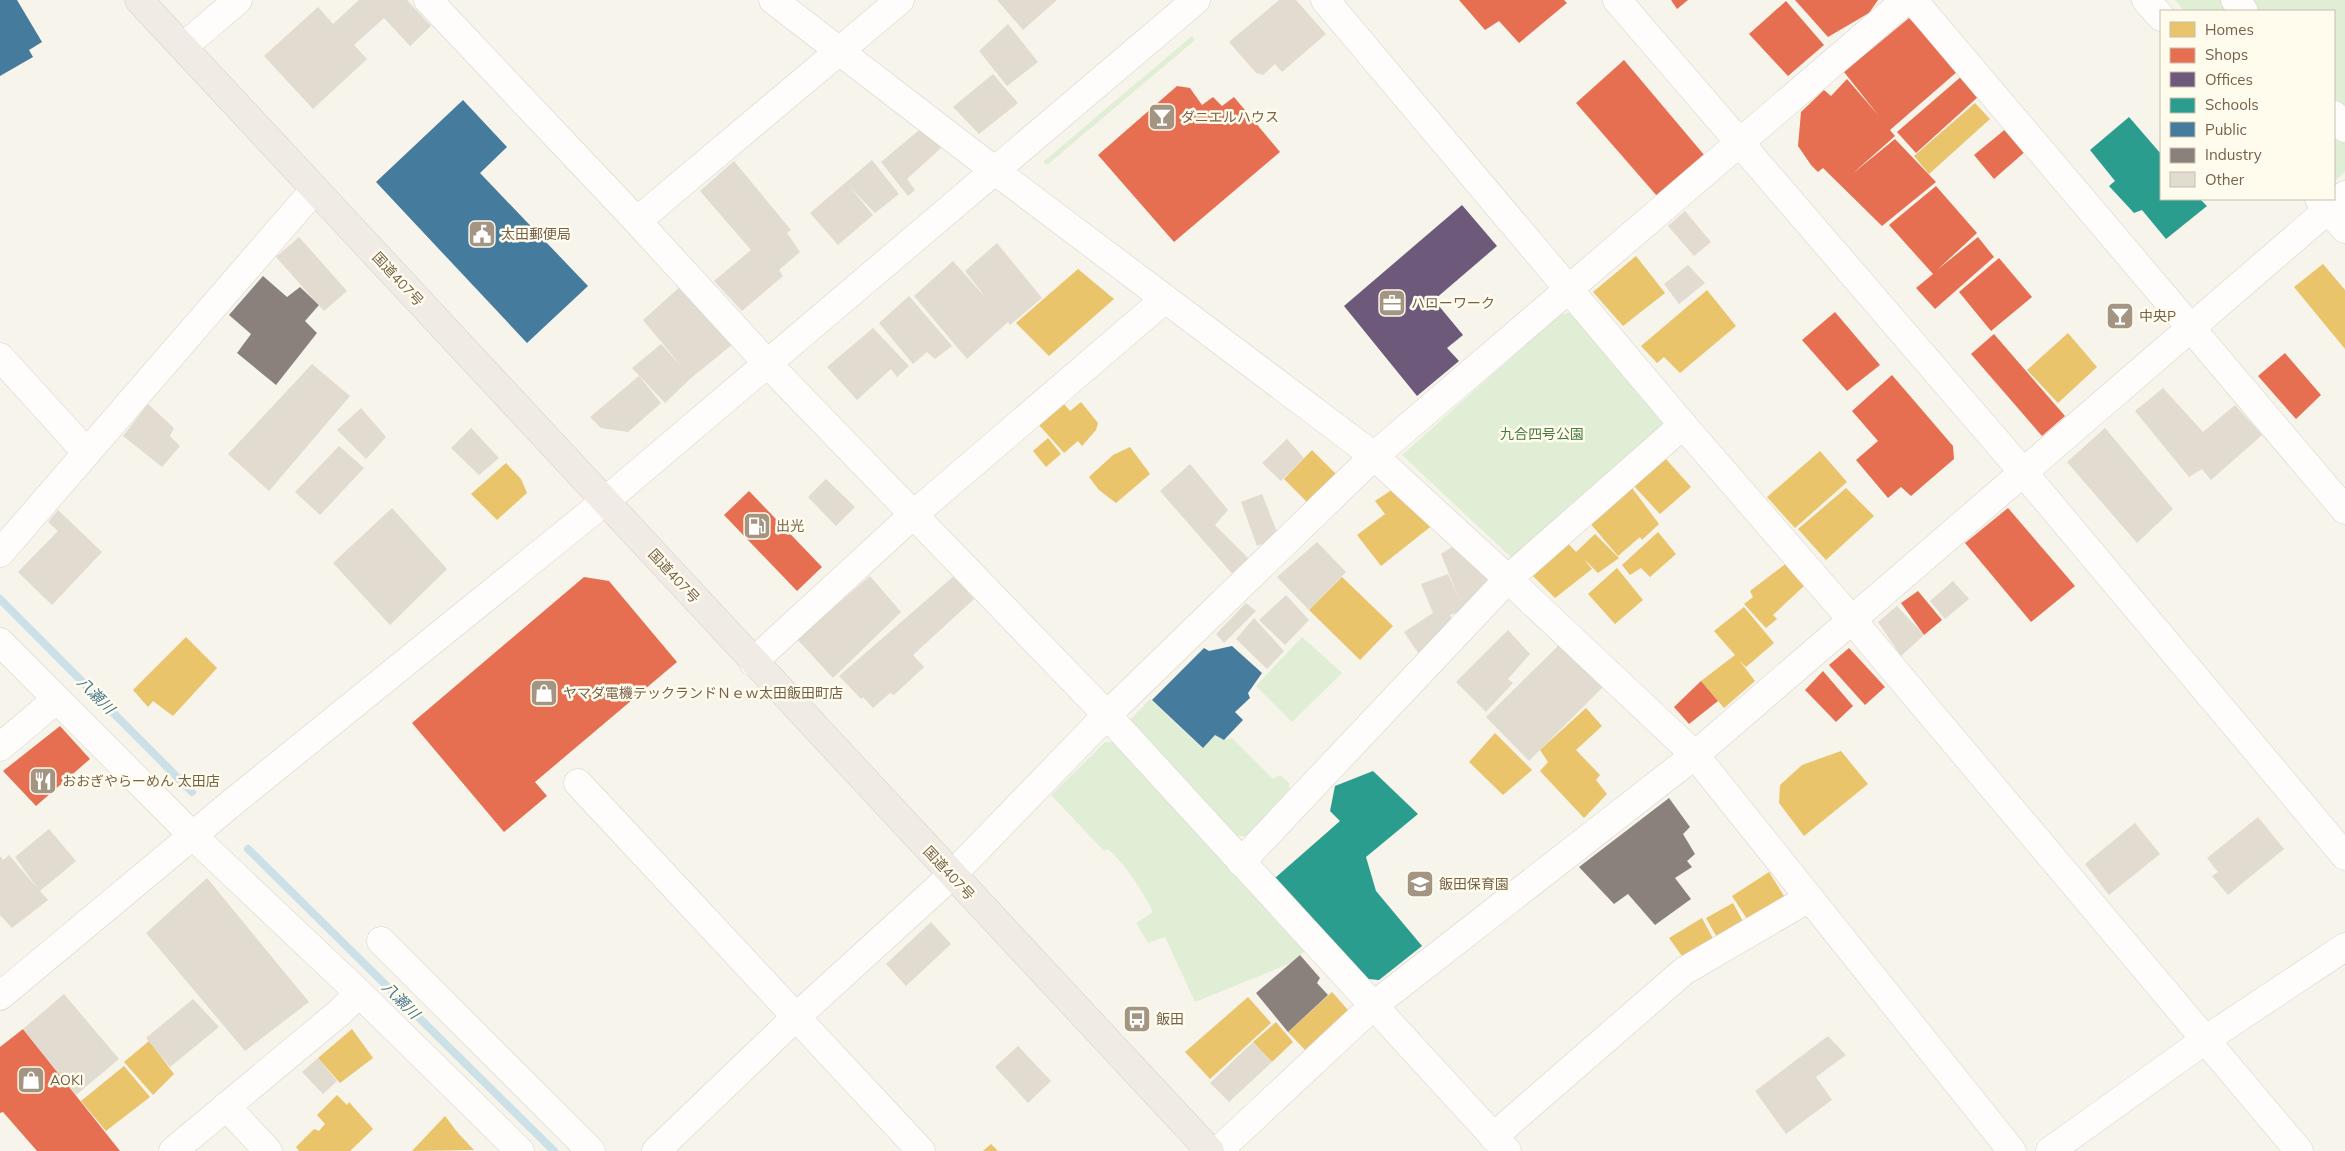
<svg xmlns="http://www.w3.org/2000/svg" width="2345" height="1151" font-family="Mulish,'Noto Sans JP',sans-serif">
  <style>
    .green { fill: #e0eed6 }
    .homes { fill: #e9c46a }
    .shops { fill: #e76f51 }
    .offices { fill: #6d597a }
    .schools { fill: #2a9d8f }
    .public { fill: #457b9d }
    .industry { fill: #8a817c }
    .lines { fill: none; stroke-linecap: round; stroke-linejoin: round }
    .stream { stroke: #cce0e8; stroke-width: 8 }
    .building { fill: #e2dbd0 }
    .minor-casing { stroke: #d6d1c9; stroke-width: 29 }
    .highway-casing { stroke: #d6cfc6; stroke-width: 29 }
    .minor { stroke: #fefdfc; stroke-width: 28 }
    .highway { stroke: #f1ebe5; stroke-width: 28 }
    .labels { text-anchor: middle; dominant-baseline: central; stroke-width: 5; stroke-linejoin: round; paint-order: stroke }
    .poi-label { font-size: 14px; fill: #76624a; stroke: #fffbed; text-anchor: start }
    .street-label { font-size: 14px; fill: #76624a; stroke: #fffbed }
    .park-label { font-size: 14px; fill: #4a7c42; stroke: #fffbed }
    .water-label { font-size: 15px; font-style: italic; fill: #477891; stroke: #fffbed }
  </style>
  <rect width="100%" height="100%" fill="#f7f4eb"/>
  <g class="green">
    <polygon points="2175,0 2345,0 2345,172 2334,182 2334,11 2184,11"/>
    <polygon points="1192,36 1195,40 1047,165 1043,162"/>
    <polygon points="1573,312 1668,425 1515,561 1402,455 1559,315"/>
    <polygon points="1302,637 1342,673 1292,722 1256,686"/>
    <polygon points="1150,699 1202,748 1215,735 1224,740 1232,738 1273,779 1280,775 1289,783 1290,794 1251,836 1237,836 1129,721"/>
    <path d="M1105 742H1116L1306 950 1291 963 1195 1002 1165 937 1148 943 1136 923 1153 912C1141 889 1128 867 1108 849L1104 851 1051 795Z"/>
  </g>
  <g class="homes">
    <polygon points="1975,103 1990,119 1929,174 1914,156"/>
    <polygon points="1636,256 1665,293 1623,326 1593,292"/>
    <polygon points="2323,264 2345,290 2345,349 2294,287"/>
    <polygon points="1078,269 1114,299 1049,356 1016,323"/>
    <polygon points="1707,290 1736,326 1680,373 1664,357 1657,363 1641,346"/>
    <polygon points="2068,333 2097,367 2058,403 2027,370"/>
    <polygon points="1081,402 1098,423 1096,430 1082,446 1078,441 1064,453 1039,425 1064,404 1070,411"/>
    <polygon points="1048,438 1061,454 1046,467 1033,451"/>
    <polygon points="1130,447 1150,474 1116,503 1099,490 1089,477 1113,455"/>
    <polygon points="1312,450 1338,476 1310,505 1284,479"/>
    <polygon points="1820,451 1847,482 1795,528 1767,497"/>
    <polygon points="1665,458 1691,487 1660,514 1634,486"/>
    <polygon points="506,463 521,479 527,493 497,520 471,494"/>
    <polygon points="1632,488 1659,524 1642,540 1640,537 1618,556 1589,522"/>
    <polygon points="1846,488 1874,516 1826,560 1798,529"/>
    <polygon points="1393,489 1434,524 1381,566 1357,535 1385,514 1375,501"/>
    <polygon points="1658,532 1676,554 1650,577 1641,568 1630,575 1622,565"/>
    <polygon points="1595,534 1619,558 1598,573 1583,558 1592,569 1555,598 1528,571 1564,539 1576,552"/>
    <polygon points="1788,562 1805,585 1773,615 1777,619 1766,628 1744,604 1753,597 1750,591"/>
    <polygon points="1617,568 1643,600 1615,624 1588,594"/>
    <polygon points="1342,577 1393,626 1360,660 1309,610"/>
    <polygon points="1744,607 1774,643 1746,667 1739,660 1755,681 1724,708 1701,681 1735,655 1714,631"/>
    <polygon points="186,637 217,668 173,716 153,701 148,707 133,690"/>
    <polygon points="1586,708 1602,726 1576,750 1600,775 1596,780 1607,794 1584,818 1540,771 1548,762 1540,750"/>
    <polygon points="1495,733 1532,770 1503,795 1469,762"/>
    <polygon points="1841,751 1868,784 1804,836 1779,803 1780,785 1802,765"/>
    <polygon points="1769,872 1784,896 1749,922 1732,896"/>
    <polygon points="1733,903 1746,927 1719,941 1706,918"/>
    <polygon points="1702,918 1717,946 1687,963 1669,938"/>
    <polygon points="1332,992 1348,1010 1305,1050 1288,1032"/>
    <polygon points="1248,997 1271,1023 1210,1079 1185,1052"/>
    <polygon points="1276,1022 1293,1042 1272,1062 1253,1042"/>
    <polygon points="352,1029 373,1058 340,1083 318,1058"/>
    <polygon points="149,1041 174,1074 153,1095 124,1062"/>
    <polygon points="124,1066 150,1097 106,1131 81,1101"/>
    <polygon points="337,1095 347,1105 349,1102 373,1129 350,1151 299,1151 296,1147 314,1129 319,1131 325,1124 317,1115"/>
    <polygon points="445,1116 458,1133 474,1150 412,1151"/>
    <polygon points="991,1144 998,1151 983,1151"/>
  </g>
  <g class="shops">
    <polygon points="1459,0 1564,0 1567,3 1519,43 1499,21 1485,30"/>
    <polygon points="1671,0 1688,0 1677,9"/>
    <polygon points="1795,0 1878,0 1869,13 1828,37"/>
    <polygon points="1786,1 1824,45 1788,76 1749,34"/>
    <polygon points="1909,18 1958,71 1890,130 1895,136 1852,174 1895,139 1936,182 1882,226 1823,168 1818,172 1811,165 1798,146 1801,112 1824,90 1831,96 1847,79 1879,116 1844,72"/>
    <polygon points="1624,60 1705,156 1657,196 1576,103"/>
    <polygon points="1963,75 1979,96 1916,153 1897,132"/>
    <polygon points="1177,86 1190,88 1202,105 1213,97 1222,106 1234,97 1280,152 1174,242 1098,155"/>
    <polygon points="2008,127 2027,150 1994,179 1974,155"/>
    <polygon points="1936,186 1977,233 1937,270 1978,237 1994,257 1935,309 1916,288 1933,274 1889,225"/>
    <polygon points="1999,258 2032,297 1991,331 1959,292"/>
    <polygon points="1835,312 1880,365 1847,391 1802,340"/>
    <polygon points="1994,334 2065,416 2042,436 1971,354"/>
    <polygon points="2285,353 2321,395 2296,419 2258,376"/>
    <polygon points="1892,375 1953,446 1954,459 1911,496 1901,487 1888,498 1856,460 1878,441 1852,411"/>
    <polygon points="749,491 822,567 797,591 724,515"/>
    <polygon points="2008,508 2075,586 2031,622 1965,543"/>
    <polygon points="584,577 609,581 677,662 535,782 547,796 504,832 412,723"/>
    <polygon points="1918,591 1942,620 1924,635 1901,603"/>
    <polygon points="1849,648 1885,687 1865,705 1829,665"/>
    <polygon points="1823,671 1853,706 1836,722 1805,690"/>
    <polygon points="1701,681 1718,701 1689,724 1674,707"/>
    <polygon points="60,726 90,759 36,806 3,771"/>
    <polygon points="23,1029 120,1151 37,1151 3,1112 0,1113 0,1047"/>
  </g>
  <polygon class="offices" points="1462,205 1497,246 1434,300 1463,335 1447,348 1459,361 1417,396 1344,306"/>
  <g class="schools">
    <polygon points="2129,117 2161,154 2161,199 2200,199 2207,206 2166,239 2142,210 2134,213 2109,186 2115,181 2090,150"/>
    <polygon points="1373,771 1418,814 1366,857 1376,891 1422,946 1379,980 1358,978 1275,878 1340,821 1330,811 1335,786"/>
  </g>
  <g class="public">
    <polygon points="0,0 17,0 42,42 29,50 33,57 0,76"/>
    <polygon points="463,100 507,147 480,173 588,286 527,343 376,182"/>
    <polygon points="1232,646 1262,673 1248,693 1250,698 1235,712 1243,720 1224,740 1215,735 1203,748 1152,700 1204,648 1209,651"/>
  </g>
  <g class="industry">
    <polygon points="263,276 287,297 300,287 319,305 305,321 317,333 276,385 237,353 251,334 229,315"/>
    <polygon points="1669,798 1690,827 1683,834 1695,854 1687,861 1692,867 1675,878 1691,899 1655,925 1628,894 1614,904 1579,867"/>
    <polygon points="1300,955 1320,978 1317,983 1328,995 1288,1032 1256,993"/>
  </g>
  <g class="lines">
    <g class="stream">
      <polyline points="0,599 192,792"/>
      <polyline points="248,849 554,1151"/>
    </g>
  </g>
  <g class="building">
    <polygon points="359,0 407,0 431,26 410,46 384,18 354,45 367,59 313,109 264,56 318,7 333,24"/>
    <polygon points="997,0 1057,0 1023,30"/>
    <polygon points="1279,0 1296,0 1326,34 1282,72 1275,64 1263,75 1256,73 1229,42"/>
    <polygon points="1008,24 1038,62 1007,86 979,51"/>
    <polygon points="993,74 1018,103 979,134 953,107"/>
    <polygon points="924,126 941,148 907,179 915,190 908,196 881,162"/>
    <polygon points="872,160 899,194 875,213 850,187 873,215 838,245 810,213"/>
    <polygon points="734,161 791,230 787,233 800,252 779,270 783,276 742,311 714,281 751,250 700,191"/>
    <polygon points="1685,211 1711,242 1694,256 1668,226"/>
    <polygon points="299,237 347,291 324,311 276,257"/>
    <polygon points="997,243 1042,298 1010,325 1008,322 967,359 914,296 953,261 987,299 965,271"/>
    <polygon points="1688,265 1705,283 1679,304 1664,284"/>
    <polygon points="682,285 733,344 691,378 665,403 632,368 661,344 683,368 643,320"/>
    <polygon points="909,296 952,346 935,359 927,352 913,364 879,323"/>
    <polygon points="873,328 909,366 897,377 891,369 857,400 827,367"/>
    <polygon points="312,364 350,396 269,491 228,454"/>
    <polygon points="639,376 661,403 628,432 601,428 590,417"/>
    <polygon points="2163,388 2203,432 2235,405 2262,435 2211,480 2202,469 2189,477 2135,411"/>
    <polygon points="148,404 174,428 170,436 180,446 162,467 123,436"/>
    <polygon points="361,408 386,437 366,459 337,430"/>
    <polygon points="471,428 499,458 479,475 451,448"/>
    <polygon points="2105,428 2173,509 2137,543 2067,462"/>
    <polygon points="1287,439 1304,458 1281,481 1262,463"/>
    <polygon points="339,446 364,468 320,515 295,492"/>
    <polygon points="1190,464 1228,510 1215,525 1253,563 1236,578 1160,491"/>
    <polygon points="826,479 855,507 836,526 808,497"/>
    <polygon points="1262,494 1279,537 1257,546 1241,502"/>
    <polygon points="392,508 447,569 390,625 333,563"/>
    <polygon points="58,510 102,552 52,605 18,572 58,531 48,522"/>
    <polygon points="1317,542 1346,572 1309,610 1277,577"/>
    <polygon points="1460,542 1496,578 1464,610 1450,615 1453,621 1419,654 1404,632 1433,613 1421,584 1448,574 1460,601 1441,554"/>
    <polygon points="870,576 901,612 833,678 797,639"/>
    <polygon points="954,576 974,599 913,655 924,667 894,695 890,693 873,708 863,697 861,699 839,676"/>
    <polygon points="1953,581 1969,599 1945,619 1930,601"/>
    <polygon points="1286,595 1309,620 1285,645 1259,620"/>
    <polygon points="1246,603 1256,611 1224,643 1216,634"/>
    <polygon points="1897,606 1924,635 1901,656 1878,622"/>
    <polygon points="1254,618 1284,651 1267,669 1236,639"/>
    <polygon points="1508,630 1530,654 1508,679 1513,683 1486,712 1456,682"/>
    <polygon points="1562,642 1604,686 1529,761 1486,717"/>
    <polygon points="2258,817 2284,849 2228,895 2212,876 2218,872 2207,858"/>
    <polygon points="2135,823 2160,854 2109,895 2085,864"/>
    <polygon points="49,829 76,861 40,891 48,900 12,928 0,915 0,856 3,860 9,855 38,889 15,857"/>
    <polygon points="207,878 309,1002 245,1051 146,933"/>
    <polygon points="931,922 951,944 906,986 886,964"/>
    <polygon points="64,994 119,1059 76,1095 23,1029"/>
    <polygon points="193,999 219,1027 170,1067 146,1038"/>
    <polygon points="1828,1036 1846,1055 1816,1077 1832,1100 1786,1134 1755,1091"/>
    <polygon points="1253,1042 1272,1062 1229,1102 1210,1083"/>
    <polygon points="1018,1046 1051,1081 1028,1103 995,1067"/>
    <polygon points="318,1058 337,1081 323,1094 302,1072"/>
  </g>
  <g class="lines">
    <g class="minor-casing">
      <g id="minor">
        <polyline points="428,0 637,221 766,362 1107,715 1507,1151"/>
        <polyline points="773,0 994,170 1374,456 1508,579 1695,755 2012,1151"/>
        <polyline points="1325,0 1683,425 1852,620 2299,1151"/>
        <polyline points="1617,0 2023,472 2345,856"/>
        <polyline points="1913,0 2345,510"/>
        <polyline points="2146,0 2161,17"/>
        <polyline points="2235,0 2244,11"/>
        <polyline points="183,47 238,0"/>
        <polyline points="2334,115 2345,128"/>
        <polyline points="2319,199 2345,229"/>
        <polyline points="637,221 900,0"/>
        <polyline points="0,357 87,453"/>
        <polyline points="0,553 315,189"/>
        <polyline points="0,642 193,836 359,993 520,1151"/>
        <polyline points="753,662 913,515 1165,299"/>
        <polyline points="0,747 56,700"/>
        <polyline points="578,783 921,1151"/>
        <polyline points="1241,862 1508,579 1683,425"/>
        <polyline points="381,941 591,1151"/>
        <polyline points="0,996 233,802 604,502 1196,0"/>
        <polyline points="226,1106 268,1151"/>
        <polyline points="1493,1137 1684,971 1809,898"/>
        <polyline points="173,1151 340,1012 359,993"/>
        <polyline points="656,1151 795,1018 952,875 1107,715 1374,456 1906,0"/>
        <polyline points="1218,1151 1373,1006 1695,755 2345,195"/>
        <polyline points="2050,1151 2205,1040 2345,947"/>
      </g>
    </g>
    <g class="highway-casing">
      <polyline id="highway" points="139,0 1210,1151"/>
    </g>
    <use href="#minor" class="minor"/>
    <use href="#highway" class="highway"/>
  </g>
  <defs>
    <g id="bar-square" transform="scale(1.4375)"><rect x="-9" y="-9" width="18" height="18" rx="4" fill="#a39582" stroke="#fffbed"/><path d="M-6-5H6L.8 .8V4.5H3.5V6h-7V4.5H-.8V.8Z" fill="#fff"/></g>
    <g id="civic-square" transform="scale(1.4375)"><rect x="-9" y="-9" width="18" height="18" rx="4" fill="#a39582" stroke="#fffbed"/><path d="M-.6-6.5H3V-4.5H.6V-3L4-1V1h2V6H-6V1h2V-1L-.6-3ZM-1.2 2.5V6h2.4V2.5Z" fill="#fff"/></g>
    <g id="office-square" transform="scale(1.4375)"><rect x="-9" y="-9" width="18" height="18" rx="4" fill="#a39582" stroke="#fffbed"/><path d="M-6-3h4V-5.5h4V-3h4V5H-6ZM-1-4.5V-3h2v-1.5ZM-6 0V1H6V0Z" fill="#fff"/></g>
    <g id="fuel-square" transform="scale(1.4375)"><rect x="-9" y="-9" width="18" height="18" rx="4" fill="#a39582" stroke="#fffbed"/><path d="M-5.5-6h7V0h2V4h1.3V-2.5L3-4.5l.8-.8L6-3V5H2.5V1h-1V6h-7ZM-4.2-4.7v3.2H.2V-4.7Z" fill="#fff"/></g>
    <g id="shop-square" transform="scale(1.4375)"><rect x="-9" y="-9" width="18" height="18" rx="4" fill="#a39582" stroke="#fffbed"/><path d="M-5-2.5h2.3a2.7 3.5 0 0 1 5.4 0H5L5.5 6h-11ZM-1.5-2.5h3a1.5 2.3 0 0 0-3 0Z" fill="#fff"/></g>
    <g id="restaurant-square" transform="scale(1.4375)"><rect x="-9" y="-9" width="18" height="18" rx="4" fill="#a39582" stroke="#fffbed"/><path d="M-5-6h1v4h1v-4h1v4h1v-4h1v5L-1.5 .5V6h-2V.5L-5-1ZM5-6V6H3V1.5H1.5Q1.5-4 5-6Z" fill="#fff"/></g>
    <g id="school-square" transform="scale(1.4375)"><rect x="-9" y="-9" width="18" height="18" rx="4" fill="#a39582" stroke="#fffbed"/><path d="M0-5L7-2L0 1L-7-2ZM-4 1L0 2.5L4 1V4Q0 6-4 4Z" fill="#fff"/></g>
    <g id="bus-square" transform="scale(1.4375)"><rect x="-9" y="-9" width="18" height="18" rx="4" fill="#a39582" stroke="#fffbed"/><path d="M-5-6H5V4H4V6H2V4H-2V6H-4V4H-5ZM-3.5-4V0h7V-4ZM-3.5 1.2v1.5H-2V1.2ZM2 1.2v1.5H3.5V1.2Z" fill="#fff"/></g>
  </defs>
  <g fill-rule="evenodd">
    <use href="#bar-square" x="1162" y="117"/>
    <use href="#civic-square" x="482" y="234"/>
    <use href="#office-square" x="1392" y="303"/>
    <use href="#bar-square" x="2120" y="316"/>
    <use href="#fuel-square" x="757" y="526"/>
    <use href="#shop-square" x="544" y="693"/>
    <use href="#restaurant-square" x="43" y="781"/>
    <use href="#school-square" x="1420" y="884"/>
    <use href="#bus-square" x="1137" y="1019"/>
    <use href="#shop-square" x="31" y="1080"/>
  </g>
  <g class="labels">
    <g class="poi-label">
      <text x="1181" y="117">ダニエルハウス</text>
      <text x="501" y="234">太田郵便局</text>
      <text x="1411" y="303">ハローワーク</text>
      <text x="2139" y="316">中央P</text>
      <text x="776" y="526">出光</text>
      <text x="563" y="693">ヤマダ電機テックランドＮｅｗ太田飯田町店</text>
      <text x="62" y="781">おおぎやらーめん 太田店</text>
      <text x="1439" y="884">飯田保育園</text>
      <text x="1156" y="1019">飯田</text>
      <text x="50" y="1080">AOKI</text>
    </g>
    <g class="street-label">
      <text transform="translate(398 279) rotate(47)">国道407号</text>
      <text transform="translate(674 576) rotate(47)">国道407号</text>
      <text transform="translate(949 873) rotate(47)">国道407号</text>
    </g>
    <g class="park-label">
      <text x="1542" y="434">九合四号公園</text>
    </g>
    <g class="water-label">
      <text transform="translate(96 695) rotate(45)">八瀬川</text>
      <text transform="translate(401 1000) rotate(45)">八瀬川</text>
    </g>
  </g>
  <rect x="2160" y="10" width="175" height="190" fill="#fffbed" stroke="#c8beac"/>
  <rect x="2170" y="22" width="25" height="15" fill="#e9c46a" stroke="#c8beac"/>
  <text x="2205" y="35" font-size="15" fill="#76624a">Homes</text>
  <rect x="2170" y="48" width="25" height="15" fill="#e76f51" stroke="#c8beac"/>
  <text x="2205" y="60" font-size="15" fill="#76624a">Shops</text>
  <rect x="2170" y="72" width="25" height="15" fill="#6d597a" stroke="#c8beac"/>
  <text x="2205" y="85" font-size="15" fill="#76624a">Offices</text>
  <rect x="2170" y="98" width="25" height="15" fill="#2a9d8f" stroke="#c8beac"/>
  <text x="2205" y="110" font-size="15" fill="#76624a">Schools</text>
  <rect x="2170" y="122" width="25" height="15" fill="#457b9d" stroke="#c8beac"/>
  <text x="2205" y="135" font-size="15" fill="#76624a">Public</text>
  <rect x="2170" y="148" width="25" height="15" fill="#8a817c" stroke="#c8beac"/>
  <text x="2205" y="160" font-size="15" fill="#76624a">Industry</text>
  <rect x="2170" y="172" width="25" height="15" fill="#e2dbd0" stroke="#c8beac"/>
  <text x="2205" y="185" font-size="15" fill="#76624a">Other</text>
</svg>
